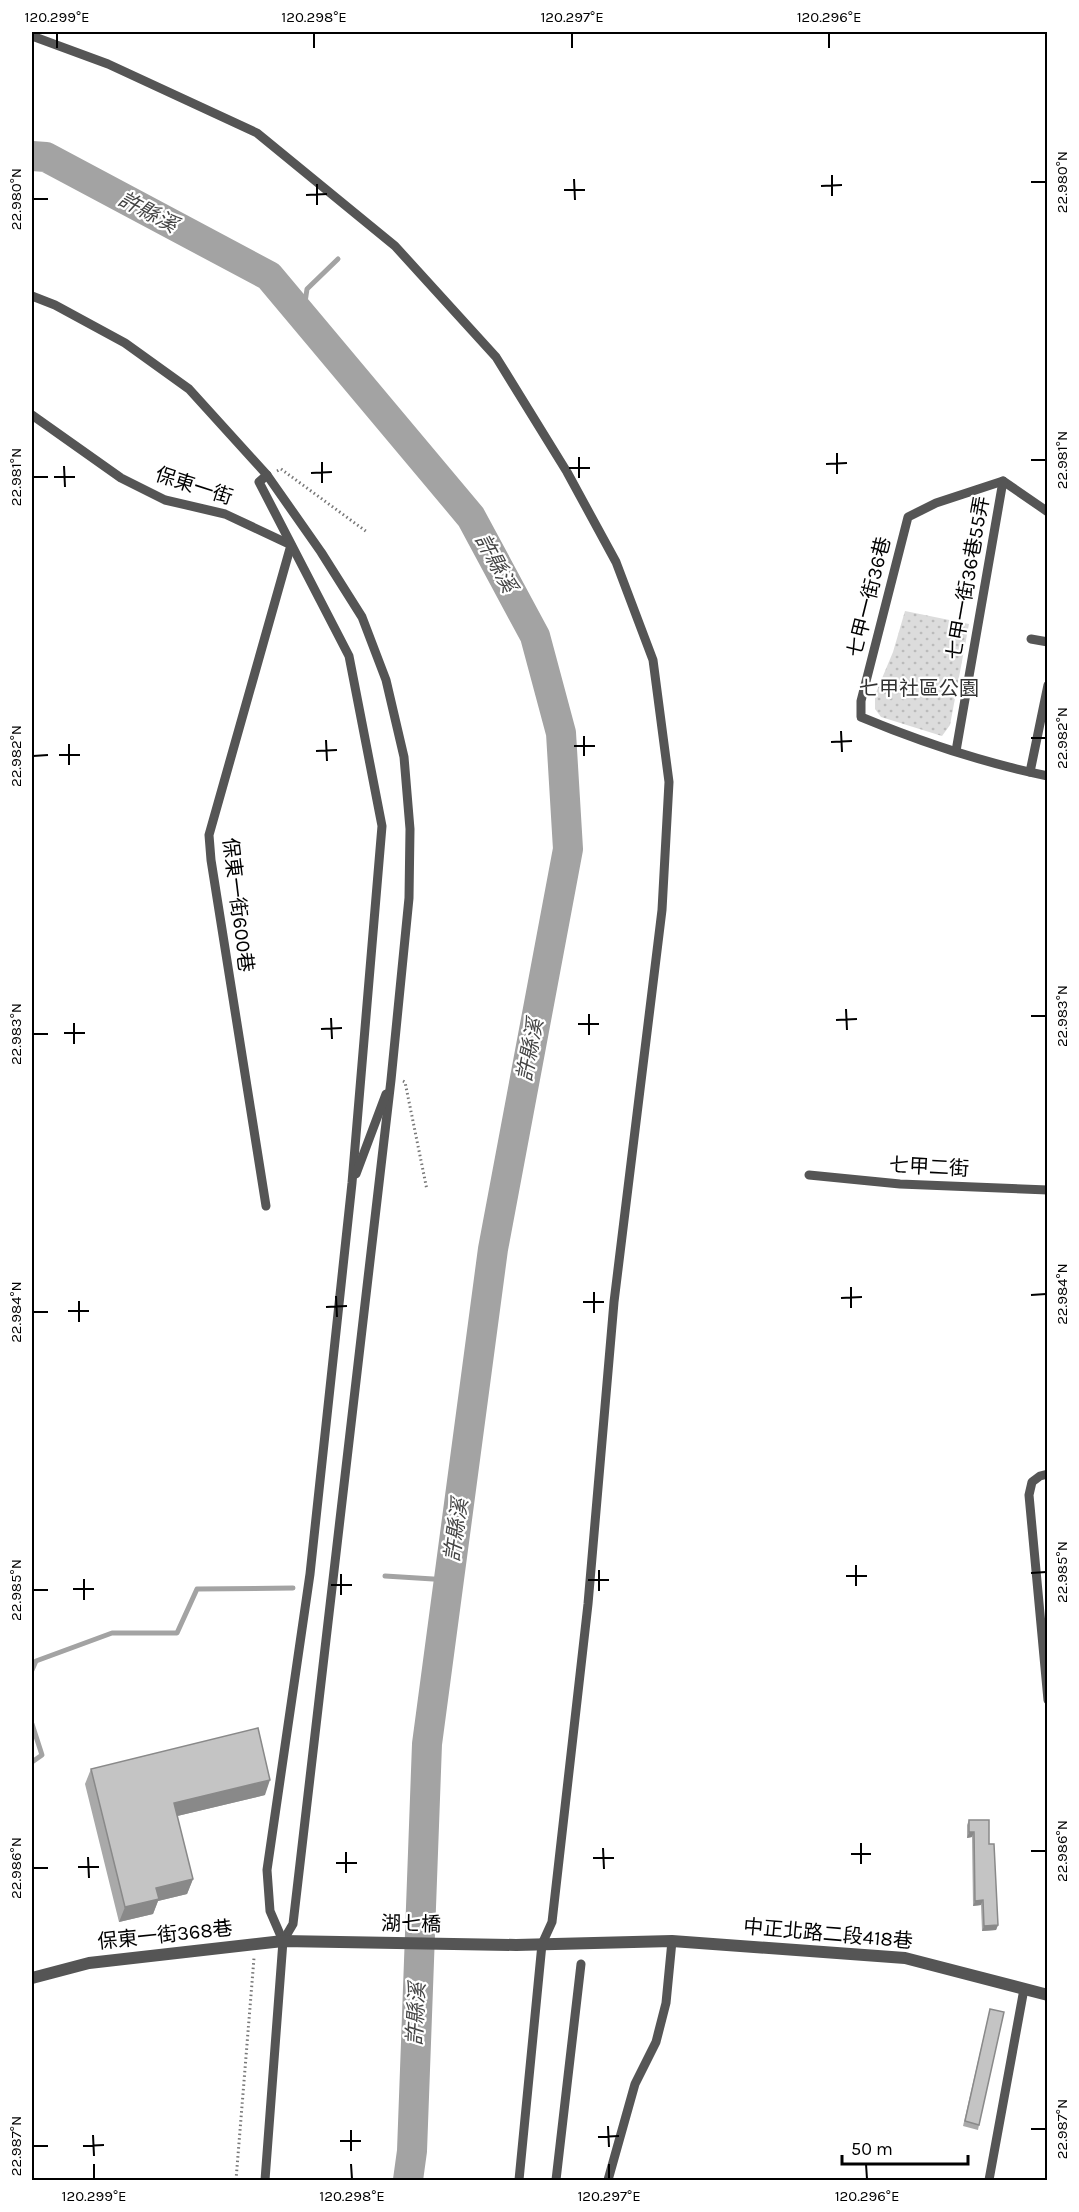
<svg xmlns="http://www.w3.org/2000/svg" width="1079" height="2212" font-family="Karla,'Noto Sans TC',sans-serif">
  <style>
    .green { fill: url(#green-dots) }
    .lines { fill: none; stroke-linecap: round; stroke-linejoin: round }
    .stream { stroke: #a3a3a3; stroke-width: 5 }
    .river { stroke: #a3a3a3; stroke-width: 30 }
    .path { stroke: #777; stroke-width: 3; stroke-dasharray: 1.5 3; stroke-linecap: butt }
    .service { stroke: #555; stroke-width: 9 }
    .minor { stroke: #555; stroke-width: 12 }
    .wall { fill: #a9a9a9 }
    .shaded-wall { fill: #898989 }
    .building { fill: #c4c4c4; stroke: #898989; stroke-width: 1.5 }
    .ticks { fill: none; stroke: #000; stroke-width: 2 }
    .labels { text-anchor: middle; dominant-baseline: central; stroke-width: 4.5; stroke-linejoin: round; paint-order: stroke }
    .street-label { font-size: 20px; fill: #000; stroke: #fff }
    .park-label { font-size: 20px; fill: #333; stroke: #fff }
    .water-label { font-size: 21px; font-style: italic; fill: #444; stroke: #fff }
    .neatline { fill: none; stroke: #000; stroke-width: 2 }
    .ticks-label { font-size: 15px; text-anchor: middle; fill: #000 }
  </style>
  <defs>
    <pattern id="green-dots" width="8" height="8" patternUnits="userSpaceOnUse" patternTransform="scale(1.5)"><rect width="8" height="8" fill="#dcdcdc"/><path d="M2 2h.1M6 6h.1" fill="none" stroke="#bbb" stroke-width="1.8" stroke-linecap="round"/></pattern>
  </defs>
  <rect width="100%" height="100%" fill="#fff"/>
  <polygon class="green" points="905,611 969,624 950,725 942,736 881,717 875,709 875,695 893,652"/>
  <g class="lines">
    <g class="stream">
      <polyline points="303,316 307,289 338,259"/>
      <polyline points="385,1576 449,1580"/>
      <polyline points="32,1670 36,1661 112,1633 177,1633 197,1589 293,1588"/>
      <polyline points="32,1724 42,1755 32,1762"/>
    </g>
    <polyline class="river" points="32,156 46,157 269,276 471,517 535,636 561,733 568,849 493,1249 427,1744 412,2151 408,2180"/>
    <g class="path">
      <polyline points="277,471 281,469 367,532"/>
      <polyline points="403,1081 405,1082 427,1190"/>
      <polyline points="236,2180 254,1958"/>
    </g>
    <g class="service">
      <polyline points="32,36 108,64 257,133 395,246 496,357 567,472 616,562 653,660 669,782 662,910 614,1302 588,1604 552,1922 542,1944 519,2180"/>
      <polyline points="32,296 55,305 125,343 189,389 267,475 321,552 362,617 386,680 404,757 410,829 409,898 391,1080 293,1924 283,1941 265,2180"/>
      <polyline points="32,415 121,478 165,500 225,514 291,545 209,835 211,860 266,1206"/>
      <polyline points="267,475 259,482 349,656 382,826 352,1183 310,1574 267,1870 270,1911 283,1941"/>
      <path d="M1048 512 1003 481 936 503 908 517 861 701V717C921 742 984 763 1048 776"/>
      <polyline points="1031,639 1048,642"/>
      <polyline points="956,751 1003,481"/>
      <polyline points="1030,772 1048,685"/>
      <polyline points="356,1174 386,1094"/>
      <polyline points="809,1175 900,1184 1048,1190"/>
      <polyline points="1048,1474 1040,1476 1032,1482 1029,1495 1048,1700"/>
      <polyline points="556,2180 581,1964"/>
      <polyline points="608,2180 635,2084 656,2042 666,2003 672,1941"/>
      <polyline points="989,2180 1024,1989"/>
    </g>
    <polyline class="minor" points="32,1978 89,1963 283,1941 516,1945 672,1941 905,1958 1048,1995"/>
  </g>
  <g class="wall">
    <polygon points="91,1769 265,1795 177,1816 193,1879 187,1894 158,1901 153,1914 119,1922 85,1784"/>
    <polygon points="969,1820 989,1844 998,1925 996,1930 982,1931 981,1905 973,1906 972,1837 967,1838 967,1825"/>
    <polygon points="990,2009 979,2125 978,2130 963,2126"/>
  </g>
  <g class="shaded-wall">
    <polygon points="270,1780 265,1795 169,1818 174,1803"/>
    <polygon points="969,1832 974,1832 972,1837 967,1838"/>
    <polygon points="193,1879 187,1894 158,1901 153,1914 119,1922 125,1907 156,1888"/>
    <polygon points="983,1900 981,1905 973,1906 975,1901"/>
    <polygon points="998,1925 996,1930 982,1931 984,1926"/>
  </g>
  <g class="building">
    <polygon points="258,1728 270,1780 174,1803 193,1879 156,1888 159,1899 125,1907 91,1769"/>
    <polygon points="969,1820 989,1820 989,1844 994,1844 998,1925 984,1926 983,1900 975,1901 974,1832 969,1832"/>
    <polygon points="990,2009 1004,2012 979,2125 965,2121"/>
  </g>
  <path class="ticks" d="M57 33V48M314 33V48M572 33V48M829 33V48M832 175V196M574 179 575 200M1031 182H1046M317 184V205M821 186 842 185M564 190H585M306 195 327 194M33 199H48M837 453V474M579 457V478M1031 460H1046M322 462V483M826 464 847 463M64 466 65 487M569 468H590M311 473 332 472M33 477H48M54 477H75M841 731 842 752M584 736V756M1031 738H1046M326 740 327 761M831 742 852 741M69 744V765M574 746H595M316 751 337 750M59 755H80M33 756 48 755M846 1009 847 1030M589 1014V1035M1031 1016H1046M331 1018 332 1039M836 1020 857 1019M74 1023V1044M578 1024H599M321 1029 342 1028M64 1033H85M33 1034H48M851 1287V1308M594 1292V1313M1031 1295 1046 1294M336 1296 337 1317M841 1298 862 1297M79 1301V1322M583 1302H604M326 1307 347 1306M68 1311H89M33 1312H48M856 1565V1586M599 1570V1591M1031 1573 1046 1572M341 1574V1595M846 1576H867M84 1579V1600M588 1580H609M331 1585H352M73 1589H94M33 1590H48M861 1843V1864M603 1848 604 1869M1031 1851H1046M346 1852V1873M851 1854H871M88 1857 89 1878M593 1858H614M336 1863H357M78 1867H99M33 1868H48M608 2126 609 2147M1031 2129H1046M351 2130V2151M93 2135 94 2156M598 2137 619 2136M340 2141H361M33 2146H48M83 2146 104 2145M94 2164V2179M351 2164 352 2179M609 2164V2179M866 2164 867 2179"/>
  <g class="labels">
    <g class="street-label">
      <text transform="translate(194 486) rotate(18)">保東一街</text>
      <text transform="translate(968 578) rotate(-80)">七甲一街36巷55弄</text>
      <text transform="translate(869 597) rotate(-76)">七甲一街36巷</text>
      <text transform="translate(238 905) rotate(83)">保東一街600巷</text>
      <text transform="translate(929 1167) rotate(3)">七甲二街</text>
      <text transform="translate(411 1924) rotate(1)">湖七橋</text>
      <text transform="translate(828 1934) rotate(5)">中正北路二段418巷</text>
      <text transform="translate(165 1935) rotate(-6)">保東一街368巷</text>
    </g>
    <g class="park-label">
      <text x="919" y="688">七甲社區公園</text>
    </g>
    <g class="water-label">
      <text transform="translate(148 212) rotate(28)">許縣溪</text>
      <text transform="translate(496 563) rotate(62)">許縣溪</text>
      <text transform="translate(530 1050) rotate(-79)">許縣溪</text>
      <text transform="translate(456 1530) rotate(-82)">許縣溪</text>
      <text transform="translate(416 2014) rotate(-87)">許縣溪</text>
    </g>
  </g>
  <rect width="1079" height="2212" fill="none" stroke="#ffffff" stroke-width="66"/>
  <path d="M842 2155v9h126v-9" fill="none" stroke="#000000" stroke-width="3"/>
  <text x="851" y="2155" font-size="18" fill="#000000" stroke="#ffffff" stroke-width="4.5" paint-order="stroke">50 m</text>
  <rect x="33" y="33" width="1013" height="2146" class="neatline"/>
  <g class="ticks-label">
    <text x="57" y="22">120.299°E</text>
    <text x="314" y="22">120.298°E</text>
    <text x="572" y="22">120.297°E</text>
    <text x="829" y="22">120.296°E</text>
    <text transform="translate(1062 182) rotate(-90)" y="5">22.980°N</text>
    <text transform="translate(16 199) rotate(-90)" y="5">22.980°N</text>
    <text transform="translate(1062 460) rotate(-90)" y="5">22.981°N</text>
    <text transform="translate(16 477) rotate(-90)" y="5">22.981°N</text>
    <text transform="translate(1062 738) rotate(-90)" y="5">22.982°N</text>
    <text transform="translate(16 756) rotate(-90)" y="5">22.982°N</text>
    <text transform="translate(1062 1016) rotate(-90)" y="5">22.983°N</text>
    <text transform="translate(16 1034) rotate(-90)" y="5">22.983°N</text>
    <text transform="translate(1062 1294) rotate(-90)" y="5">22.984°N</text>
    <text transform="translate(16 1312) rotate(-90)" y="5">22.984°N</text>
    <text transform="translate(1062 1572) rotate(-90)" y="5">22.985°N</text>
    <text transform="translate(16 1590) rotate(-90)" y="5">22.985°N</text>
    <text transform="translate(1062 1851) rotate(-90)" y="5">22.986°N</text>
    <text transform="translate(16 1868) rotate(-90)" y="5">22.986°N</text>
    <text transform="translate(1062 2129) rotate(-90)" y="5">22.987°N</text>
    <text transform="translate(16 2146) rotate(-90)" y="5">22.987°N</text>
    <text x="94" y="2201">120.299°E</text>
    <text x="352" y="2201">120.298°E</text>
    <text x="609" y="2201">120.297°E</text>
    <text x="867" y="2201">120.296°E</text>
  </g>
</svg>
